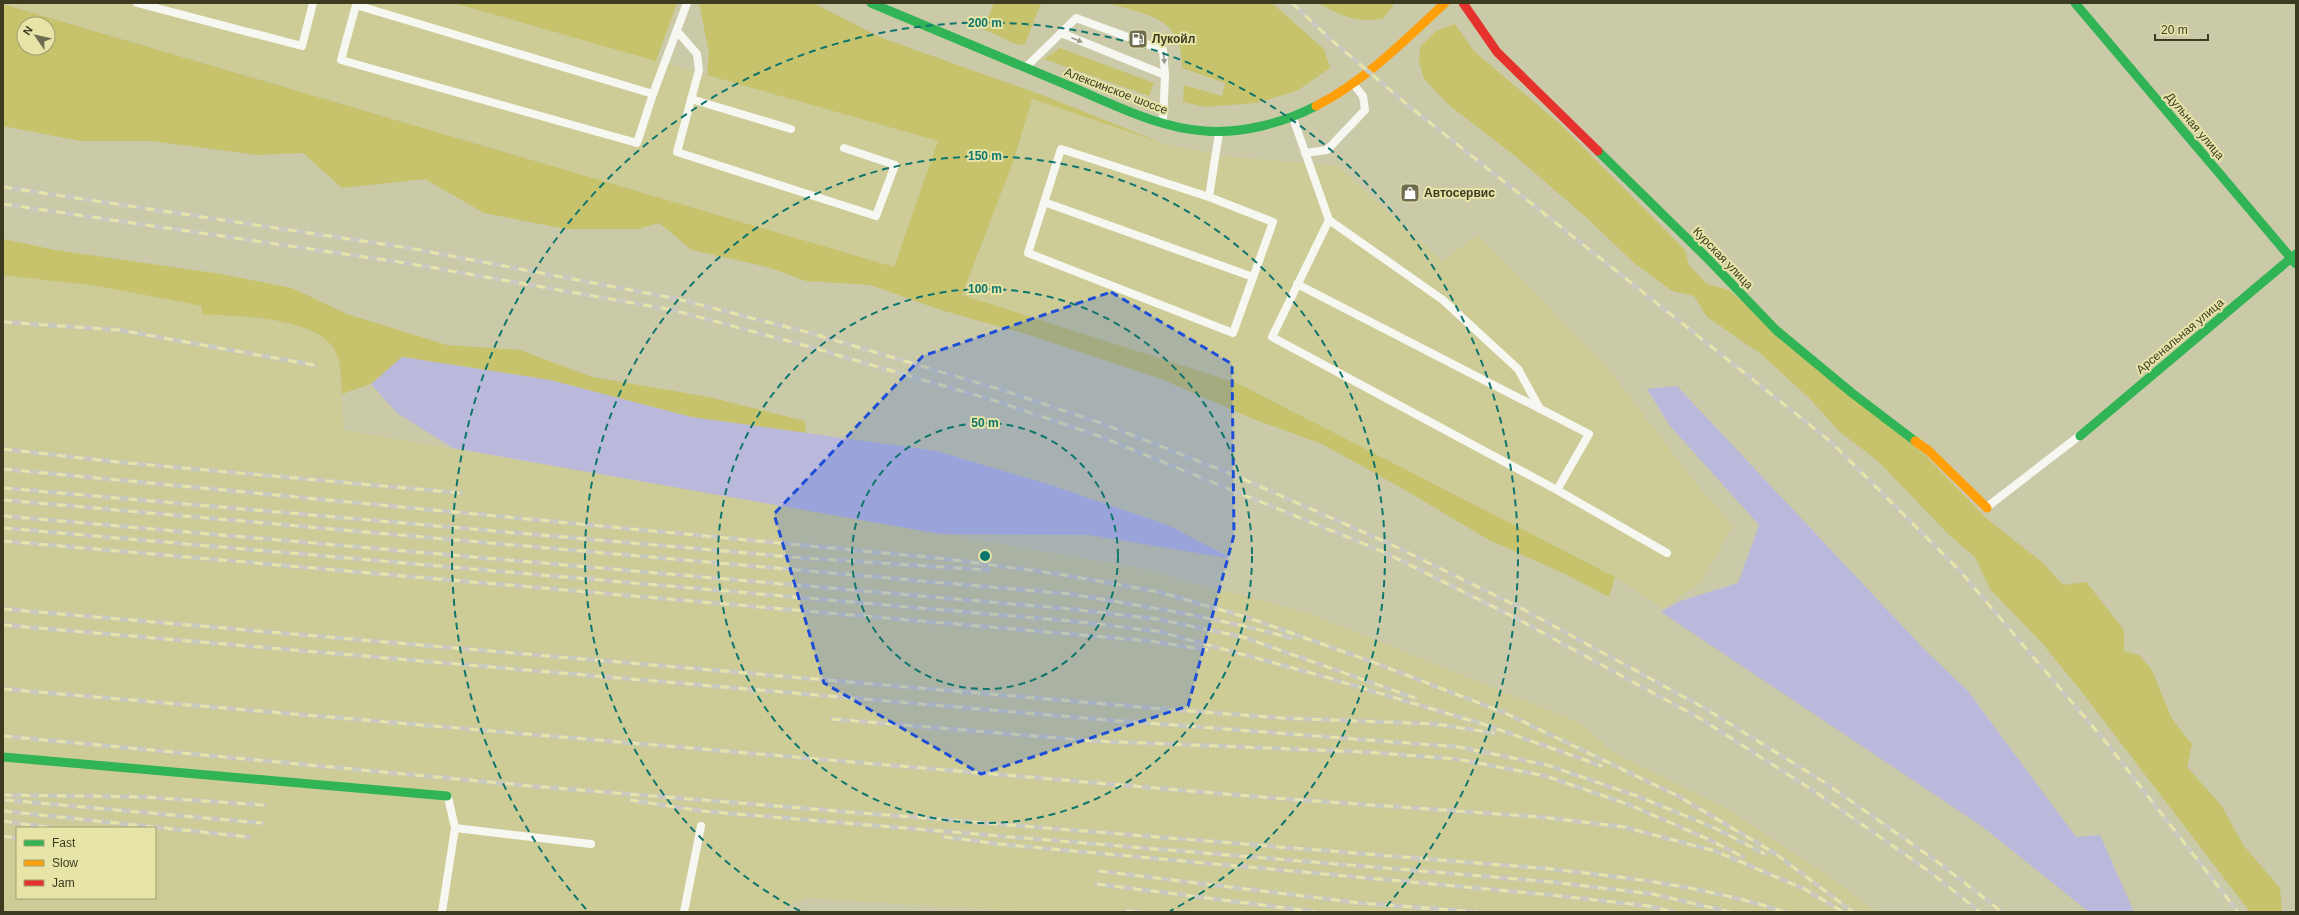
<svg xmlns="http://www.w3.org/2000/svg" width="2299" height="915" font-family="Helvetica,sans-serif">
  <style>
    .built { fill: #cdcb96; fill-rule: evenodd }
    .green { fill: #c7c26c; fill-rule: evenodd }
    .water { fill: #bbb9db }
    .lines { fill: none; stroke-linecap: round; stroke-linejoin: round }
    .lane { stroke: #f7f7f2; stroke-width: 8 }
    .fast { stroke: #30b455; stroke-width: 9 }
    .slow { stroke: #ff9f0a; stroke-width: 9 }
    .jam { stroke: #e5322d; stroke-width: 9 }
    .rail-casing { stroke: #c9c9bf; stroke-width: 4.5 }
    .rail { stroke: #e6e4a7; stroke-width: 3; stroke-dasharray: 9; stroke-linecap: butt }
    .oneway { fill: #9a998a }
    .marked { fill: #1d4ed8; fill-opacity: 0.2; stroke: #1d4ed8; stroke-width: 3; stroke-dasharray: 8 5; stroke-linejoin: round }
    .ring { fill: none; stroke: #0f766e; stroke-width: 2; stroke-dasharray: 7 5 }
    .labels { text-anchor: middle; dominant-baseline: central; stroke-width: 4; stroke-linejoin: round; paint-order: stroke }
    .poi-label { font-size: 12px; font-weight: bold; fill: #3c3b22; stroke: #e6e4a7; text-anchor: start }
    .street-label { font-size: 12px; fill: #3c3b22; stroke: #e6e4a7 }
    .centre { fill: #0f766e; stroke: #e6e4a7; stroke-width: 2 }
    .ring-label { font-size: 12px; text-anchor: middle; font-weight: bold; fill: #0f766e; stroke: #e6e4a7; stroke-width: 4; stroke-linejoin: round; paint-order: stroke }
  </style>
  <rect width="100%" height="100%" fill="#cbcaa8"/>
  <g class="built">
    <polygon points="3,3 454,3 938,141 894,267"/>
    <polygon points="1032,99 1162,143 1223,156 1338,166 1442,261 1478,235 1608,368 1694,481 1733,526 1700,583 1663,608 1615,577 1237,383 962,295 1013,162"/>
    <path d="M3 275 98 286 202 306V313L288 322 307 329 327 340 338 357 344 430 1135 567 1308 613 1583 724 1612 752 1724 807 1824 873 1877 912H1031L807 898 776 912H3ZM17 828H155V898H17Z"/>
  </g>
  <g class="green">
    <polygon points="454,3 677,3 656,61"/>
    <path d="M699 3H813L882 38 1045 96 1162 143 1032 99 1013 162 962 295 1237 383 1615 577 1609 597 1567 575 1489 540 1400 487 1322 444 1256 420 1161 379 1029 335 941 310 870 285 806 281 767 267 692 250 659 223 638 229H565L484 213 425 179 342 188 303 153 257 155 151 141H80L3 126V4L894 267 938 141 707 75 709 53ZM24 24H48V48H24Z"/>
    <polygon points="994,3 1041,3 1025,44 1018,45 983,29"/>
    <path d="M1108 3H1272L1324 49 1330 68 1297 91 1255 103 1206 107 1183 102 1184 85 1222 96 1225 83 1182 68C1183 16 1148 16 1108 3Z"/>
    <path d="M1319 3H1395L1384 18C1359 24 1340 16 1319 3Z"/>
    <polygon points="1455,24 1474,51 1560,124 1685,250 1689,265 1707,284 1729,290 1926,456 1986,518 2043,563 2063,585 2086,582 2124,630 2124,651 2139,655 2152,670 2172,719 2192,744 2187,767 2221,805 2244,846 2280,888 2282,912 2250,912 2085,696 2042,643 1990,589 1975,557 1948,534 1878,461 1840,432 1809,398 1761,354 1707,317 1694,296 1672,291 1634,263 1587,218 1520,160 1449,105 1424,79 1419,62 1420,47 1436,31"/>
    <polygon points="1060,48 1154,83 1149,96 1044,59"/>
    <path d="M3 239 55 250 221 274 292 288 347 314 447 345 520 350 592 377 709 397 805 421 806 433 691 417 550 380 403 357 371 384 342 394C341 382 341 369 338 358 326 315 237 317 202 314V306L98 286 3 275Z"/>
  </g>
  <g class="water">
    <polygon points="402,357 550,380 691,417 937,451 1051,485 1168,525 1233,559 1089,535 940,534 453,448 397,413 371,384"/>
    <polygon points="1677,386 1925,650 1968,691 2076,837 2100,835 2134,912 2089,912 1983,827 1661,612 1680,601 1738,583 1759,525 1670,426 1647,389"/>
  </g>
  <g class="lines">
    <g class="lane">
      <polyline points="137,3 302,46 313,3"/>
      <polyline points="677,31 697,54 699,70 677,152 876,216 895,165 844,148"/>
      <polyline points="1061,33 1076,18 1163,50 1165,75"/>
      <polyline points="1026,67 1061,33 1165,75 1163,122"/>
      <polyline points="653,94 356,5 341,60 637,143 653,94 687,3"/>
      <polyline points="691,99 791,129"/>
      <polyline points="1293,118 1329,220 1272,337 1557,490 1589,434 1297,284"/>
      <polyline points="1305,153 1327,150 1365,110 1363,96 1354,85"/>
      <polyline points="1209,197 1273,222 1233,333 1028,253 1061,149 1209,197 1219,133"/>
      <polyline points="1044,202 1253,277"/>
      <polyline points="1329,220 1443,300 1518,369 1540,409"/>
      <polyline points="1557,490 1667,553"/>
      <polyline points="1987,507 2079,436"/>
      <polyline points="448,797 455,828 591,844"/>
      <polyline points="442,912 455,828"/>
      <polyline points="684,912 701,826"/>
    </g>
    <g class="fast">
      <path d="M871 3C936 30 1002 58 1067 85 1111 103 1157 128 1205 131 1242 134 1283 123 1316 106"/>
      <polyline points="2075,3 2296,264"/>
      <polyline points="1598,151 1706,257 1776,330 1852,393 1915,441"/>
      <polyline points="2080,436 2296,254"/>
      <polyline points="3,757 447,796"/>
    </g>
    <g class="slow">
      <path d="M1316 106C1365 81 1405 40 1445 3"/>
      <polyline points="1915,441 1929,451 1987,508"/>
    </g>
    <polyline class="jam" points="1463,3 1497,52 1598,151"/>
    <g class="rail-casing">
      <g id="rail">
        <polyline points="1292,3 1329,38 1409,106 1830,441 1960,571 2105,741 2238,912"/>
        <polyline points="3,187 409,248 673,298 807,332 999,389 1101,423 1234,475 1388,543 1519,607 1706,709 1824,782 1939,863 2002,912"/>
        <polyline points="3,204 406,263 673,310 803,345 996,401 1099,436 1384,552 1512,616 1701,719 1817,793 1930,872 1980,912"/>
        <polyline points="3,322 119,330 314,365"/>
        <polyline points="3,449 117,462 461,493"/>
        <polyline points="3,469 947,559 1059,574 1159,592 1249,618 1370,661 1505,713 1678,796 1776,854 1853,912"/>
        <polyline points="3,488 804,558 989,570"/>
        <path d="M3 500 1070 594C1144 606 1218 618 1291 638"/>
        <polyline points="3,516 1071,609 1157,619 1243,637 1415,698"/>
        <polyline points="3,528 1070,621 1157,631 1322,676 1486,725 1602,766"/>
        <polyline points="3,541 1150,641 1208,650"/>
        <polyline points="3,609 1163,709 1282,718 1435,724 1494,733"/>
        <polyline points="3,625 1096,719 1459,747 1547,765 1637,796 1715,828 1765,854"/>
        <polyline points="3,689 1260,797 1541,817 1624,827 1715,851 1807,890"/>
        <polyline points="832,719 1094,741 1365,752 1457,759 1546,776 1630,805 1710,840 1743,857"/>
        <path d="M3 736 542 787 1551 869C1631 878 1709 887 1785 912"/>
        <polyline points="3,795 144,797 264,805"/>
        <polyline points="5,800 262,823"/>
        <polyline points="630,800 702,811 1552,882 1653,894 1730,912"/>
        <polyline points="3,811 249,837"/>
        <polyline points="3,821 53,828"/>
        <polyline points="3,836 17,838"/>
        <polyline points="944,837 1009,845 1552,895 1649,906 1673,912"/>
        <polyline points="1099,871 1360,903 1478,912"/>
        <polyline points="1097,884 1317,912"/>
        <polyline points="1803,888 1843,912"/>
        <polyline points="1126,911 1140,912"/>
      </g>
    </g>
    <use href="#rail" class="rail"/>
  </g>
  <defs><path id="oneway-solid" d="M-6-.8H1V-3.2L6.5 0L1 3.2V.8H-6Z"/></defs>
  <g class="oneway">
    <use href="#oneway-solid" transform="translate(1077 40) rotate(22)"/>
    <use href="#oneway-solid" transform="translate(1164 58) rotate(85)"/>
  </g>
  <path class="marked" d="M1111 292 1232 364 1234 535 1188 706 981 774 824 683 774 514 923 356Z"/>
  <g class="ring">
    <circle cx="985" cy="556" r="133"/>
    <circle cx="985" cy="556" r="267"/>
    <path d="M800 911A400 400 0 1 1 1170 911"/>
    <path d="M586 909A533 533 0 1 1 1384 909"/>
  </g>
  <defs>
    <g id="fuel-square" transform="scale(1)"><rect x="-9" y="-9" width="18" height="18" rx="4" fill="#6e6d51" stroke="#e6e4a7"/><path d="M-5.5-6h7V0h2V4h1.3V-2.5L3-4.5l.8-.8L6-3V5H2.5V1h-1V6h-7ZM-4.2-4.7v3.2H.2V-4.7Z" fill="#fff"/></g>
    <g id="shop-square" transform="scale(1)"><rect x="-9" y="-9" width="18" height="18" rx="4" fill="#6e6d51" stroke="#e6e4a7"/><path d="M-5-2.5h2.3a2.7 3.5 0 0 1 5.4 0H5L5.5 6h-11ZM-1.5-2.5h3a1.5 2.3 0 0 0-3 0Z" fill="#fff"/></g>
  </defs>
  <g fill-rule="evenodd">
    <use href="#fuel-square" x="1138" y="39"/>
    <use href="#shop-square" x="1410" y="193"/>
  </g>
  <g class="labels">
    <g class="poi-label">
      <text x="1152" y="39">Лукойл</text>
      <text x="1424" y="193">Автосервис</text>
    </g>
    <g class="street-label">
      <text transform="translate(1116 91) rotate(21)">Алексинское шоссе</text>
      <text transform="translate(2195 126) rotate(50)">Дульная улица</text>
      <text transform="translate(1723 258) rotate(46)">Курская улица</text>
      <text transform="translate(2180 336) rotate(-40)">Арсенальная улица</text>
    </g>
  </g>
  <circle cx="985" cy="556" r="6" class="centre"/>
  <g class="ring-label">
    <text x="985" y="27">200 m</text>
    <text x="985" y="160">150 m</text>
    <text x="985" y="293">100 m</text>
    <text x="985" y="427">50 m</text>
  </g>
  <rect width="2299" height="915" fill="none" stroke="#3c3b22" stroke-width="8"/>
  <rect x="16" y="827" width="140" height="72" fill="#e6e4a7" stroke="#a2a072"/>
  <rect x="24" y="840" width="20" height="6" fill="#30b455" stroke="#a2a072"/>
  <text x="52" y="847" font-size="12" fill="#3c3b22">Fast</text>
  <rect x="24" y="860" width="20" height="6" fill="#ff9f0a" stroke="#a2a072"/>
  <text x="52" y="867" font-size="12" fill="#3c3b22">Slow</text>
  <rect x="24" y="880" width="20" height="6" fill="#e5322d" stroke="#a2a072"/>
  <text x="52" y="887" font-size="12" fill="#3c3b22">Jam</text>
  <g transform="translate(36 36) rotate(304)"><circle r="19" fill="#e6e4a7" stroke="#a2a072"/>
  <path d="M0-3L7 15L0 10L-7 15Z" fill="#6e6d51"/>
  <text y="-6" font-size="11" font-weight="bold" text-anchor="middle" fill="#3c3b22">N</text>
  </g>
  <path d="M2155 34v6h53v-6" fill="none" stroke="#3c3b22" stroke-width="2"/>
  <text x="2161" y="34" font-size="12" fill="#3c3b22" stroke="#e6e4a7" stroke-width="3" paint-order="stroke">20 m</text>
</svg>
